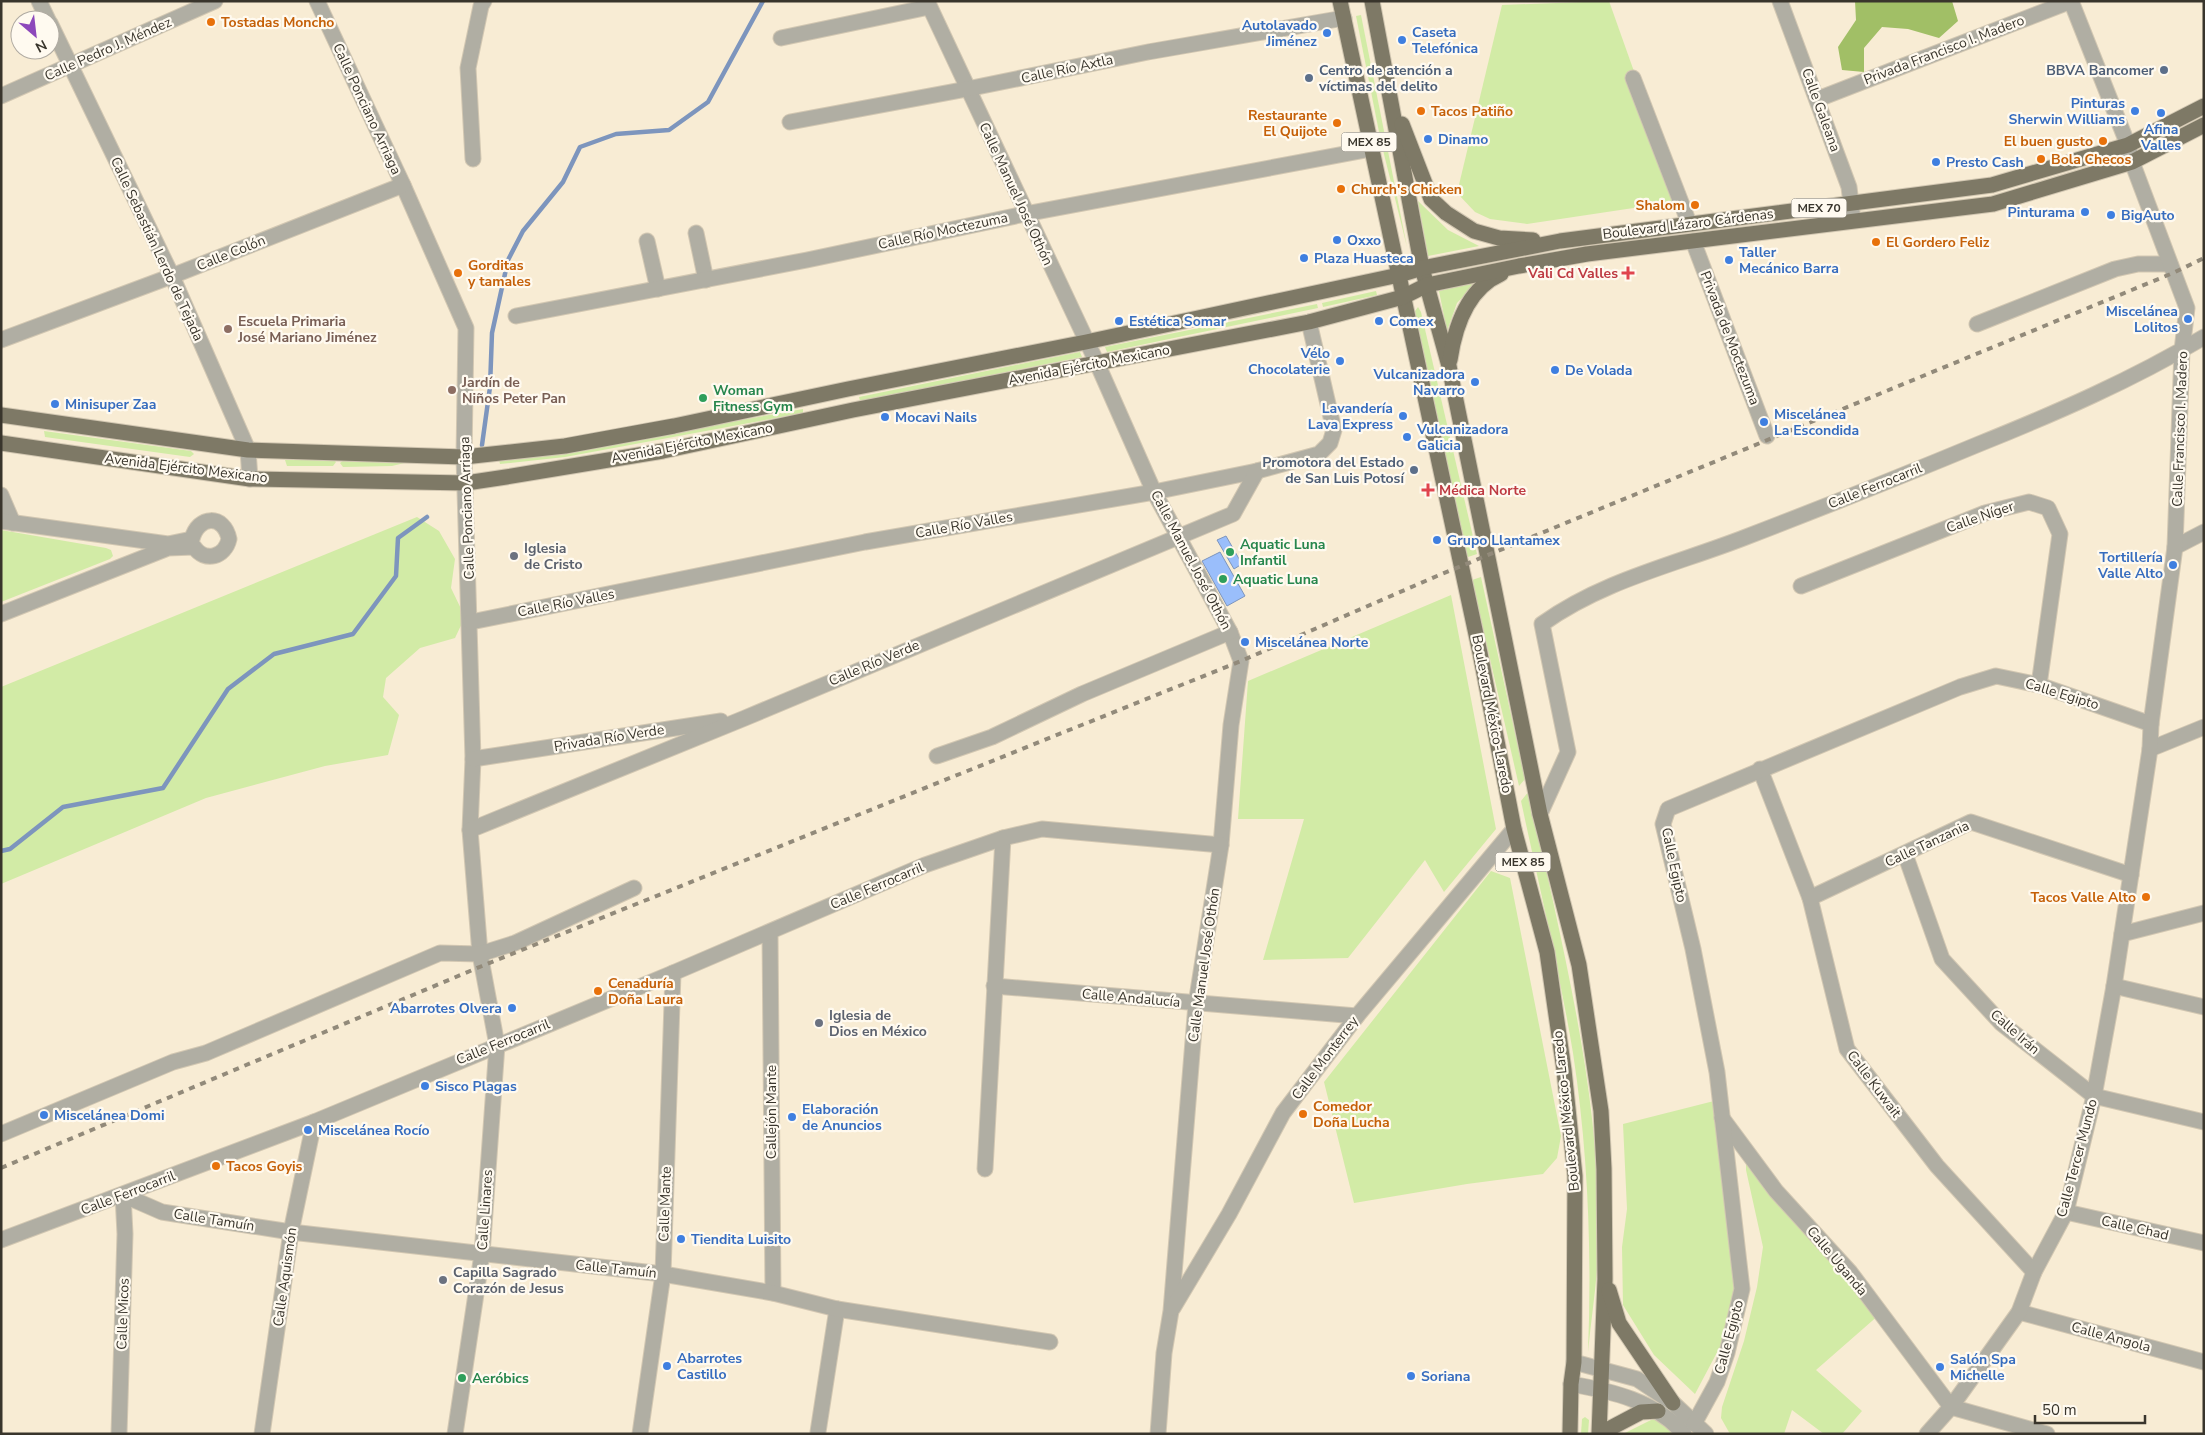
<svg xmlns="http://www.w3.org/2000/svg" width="2205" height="1435" font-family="'Nunito Sans',sans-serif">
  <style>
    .green { fill: #d2eba6 }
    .forest { fill: #a1bf66 }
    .water { fill: #9abefb; stroke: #7d95bd }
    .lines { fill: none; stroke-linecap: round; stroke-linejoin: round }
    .stream { stroke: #7d95bd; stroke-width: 4.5 }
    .minor-casing { stroke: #d2c7b2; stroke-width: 17 }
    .major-casing { stroke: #d2c7b2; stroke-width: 17 }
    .minor { stroke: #b0aea3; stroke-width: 15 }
    .major { stroke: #7e7966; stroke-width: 15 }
    .rail { stroke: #928a7a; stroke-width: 4; stroke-dasharray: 6 6; stroke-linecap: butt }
    .food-dot { fill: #e8710a; stroke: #fffaf0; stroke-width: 2 }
    .shop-dot { fill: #3f7fe0; stroke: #fffaf0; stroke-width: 2 }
    .service-dot { fill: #5c6f8a; stroke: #fffaf0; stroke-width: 2 }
    .health-dot { fill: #e0444e; stroke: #fffaf0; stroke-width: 2 }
    .education-dot { fill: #8d6e63; stroke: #fffaf0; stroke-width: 2 }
    .leisure-dot { fill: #2e9e5b; stroke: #fffaf0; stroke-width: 2 }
    .worship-dot { fill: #6b7280; stroke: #fffaf0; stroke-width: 2 }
    .labels { text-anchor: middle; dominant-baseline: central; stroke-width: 4.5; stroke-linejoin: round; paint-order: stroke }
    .shield { fill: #fffaf0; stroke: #747067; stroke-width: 1 }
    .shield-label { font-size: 12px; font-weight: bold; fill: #39352c }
    .food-label { font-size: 14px; font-weight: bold; fill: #c56008; stroke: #fffaf0; text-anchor: start }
    .shop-label { font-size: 14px; font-weight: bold; fill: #366cbe; stroke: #fffaf0; text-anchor: start }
    .street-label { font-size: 14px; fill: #39352c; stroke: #fffaf0 }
    .service-label { font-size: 14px; font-weight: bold; fill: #4e5e75; stroke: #fffaf0; text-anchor: end }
    .health-label { font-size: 14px; font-weight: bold; fill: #be3a42; stroke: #fffaf0; text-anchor: end }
    .education-label { font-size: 14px; font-weight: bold; fill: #785e54; stroke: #fffaf0; text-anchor: start }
    .leisure-label { font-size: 14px; font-weight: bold; fill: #27864d; stroke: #fffaf0; text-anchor: start }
    .worship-label { font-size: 14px; font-weight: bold; fill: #5b616d; stroke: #fffaf0; text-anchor: start }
  </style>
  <rect width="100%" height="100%" fill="#f8ecd4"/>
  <g class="green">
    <polygon points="1609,1 1680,201 1527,224 1490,219 1475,212 1457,193 1502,5"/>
    <polygon points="1361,15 1407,247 1381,142 1356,16"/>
    <polygon points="1418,201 1448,230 1479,246 1428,256"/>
    <polygon points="1477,282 1457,303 1447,331 1439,291"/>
    <polygon points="1376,291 1377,295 1323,307 1322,303"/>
    <polygon points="1317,304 1318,308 1107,352 1105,347"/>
    <polygon points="1418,307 1421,312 1477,554 1465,558 1415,311"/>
    <polygon points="1080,352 1082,357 860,401 859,397"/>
    <polygon points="803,409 803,413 565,457 500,464 499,460 573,450"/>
    <polygon points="44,431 191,451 194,454 190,457 45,437"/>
    <polygon points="285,460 334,460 336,462 333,466 287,466"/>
    <polygon points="344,460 413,461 392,466 343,467 340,463"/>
    <polygon points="417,517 439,531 455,559 451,588 465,617 455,638 420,648 386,678 383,697 399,715 388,755 325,766 206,798 1,884 1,687"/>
    <polygon points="1,530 106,548 111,550 113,556 110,559 1,602"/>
    <polygon points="1481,577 1525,779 1519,786 1472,580"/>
    <polygon points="1451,595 1496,829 1444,892 1425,860 1348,958 1263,960 1304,819 1238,819 1248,681"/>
    <path d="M1529 791C1561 944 1604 1100 1598 1257 1596 1289 1591 1320 1588 1352 1592 1252 1588 1151 1573 1053 1559 969 1539 885 1521 801Z"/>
    <polygon points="1491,871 1510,878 1561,1136 1557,1158 1543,1174 1467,1184 1354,1203 1324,1082"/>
    <polygon points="1714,1101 1741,1307 1695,1394 1654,1355 1623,1305 1622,1247 1627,1209 1623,1124"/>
    <polygon points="1746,1151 1880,1314 1816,1370 1862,1411 1842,1434 1824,1434 1792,1410 1784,1434 1730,1434 1721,1418 1722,1407 1744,1341 1757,1287 1763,1247 1746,1170"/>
    <polygon points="1585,1417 1589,1420 1588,1434 1581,1434 1582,1419"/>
    <polygon points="1657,1417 1677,1434 1623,1434"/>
  </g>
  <polygon class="forest" points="1855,1 1952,1 1958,21 1939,38 1908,29 1882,27 1864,48 1864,72 1842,70 1838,47 1856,20"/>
  <g class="water">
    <polygon points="1226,536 1242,564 1234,569 1217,540"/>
    <polygon points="1220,552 1245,596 1227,606 1202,561"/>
  </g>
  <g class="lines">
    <g class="stream">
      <polyline points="482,445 490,387 492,333 508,260 523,231 563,182 580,147 616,134 669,130 708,102 763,1"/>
      <polyline points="1,851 10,849 63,807 163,788 228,689 274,654 353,634 396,576 398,538 427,517"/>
    </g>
    <g class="minor-casing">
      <g id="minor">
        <polyline points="39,1 48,20"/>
        <polyline points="317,1 403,185 466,328 464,457 473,759 470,830 480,954 497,1045 482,1254 455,1434"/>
        <polyline points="927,1 1097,363 1154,492 1230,632 1241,661 1231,725 1221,845 1196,1004 1171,1311 1164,1353 1158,1434"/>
        <polyline points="1780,1 1849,187 1853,220"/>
        <polyline points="50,23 172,276 248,450 250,479"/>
        <polyline points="781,38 929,7"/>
        <polyline points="1633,78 1689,223"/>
        <polyline points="1,96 215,1"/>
        <polyline points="1818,99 2071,1"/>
        <polyline points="790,122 967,89 1148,52 1344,18"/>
        <polyline points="473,159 468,68 481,6 484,1"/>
        <polyline points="696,233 706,280"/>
        <polyline points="647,241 658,289"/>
        <polyline points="1693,241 1767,436"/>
        <polyline points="516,316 807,260 1025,214 1371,149"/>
        <polyline points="1977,324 2115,269 2138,264 2170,264"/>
        <polyline points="1,340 172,276 403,185"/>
        <polyline points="1,495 13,523"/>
        <path d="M1 521 168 544 192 539C198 515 224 514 229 539 225 557 205 563 194 547L168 548 1 614"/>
        <polyline points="2175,547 2204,532"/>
        <polyline points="1801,586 1985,513 2029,502 2048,508 2060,534 2039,685"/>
        <polyline points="471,622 865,542 1154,492 1257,471 1319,454 1330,443 1334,430 1309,322"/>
        <polyline points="2150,749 2204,727"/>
        <polyline points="937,756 992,737 1082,694 1230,632"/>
        <polyline points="473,759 721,721"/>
        <polyline points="1760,769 1810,898 1847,1049 1937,1166 2034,1272"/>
        <path d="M1540 814 1568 752 1542 624C1603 580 1677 564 1746 537 1824 507 1902 476 1979 444 2056 413 2132 380 2204 337"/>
        <polyline points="470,830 745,718 1233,514 1257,471"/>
        <polyline points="1905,854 1942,959 2001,1023 2094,1096 2204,1122"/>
        <polyline points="1810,898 1971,822 2131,875"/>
        <polyline points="770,932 773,1293"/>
        <polyline points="2122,934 2204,913"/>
        <polyline points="994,986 1357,1016"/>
        <polyline points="2114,986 2204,1007"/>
        <polyline points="1722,1118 1776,1191 1850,1272 1951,1407 2047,1434"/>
        <polyline points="1,1134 173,1062 206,1053 440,953 480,954 515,943 634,888"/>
        <polyline points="985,1169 1003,838"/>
        <polyline points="2066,1212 2204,1243"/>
        <polyline points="1,1240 314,1122 673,973 925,865 1003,838 1042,829 1221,845"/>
        <polyline points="1173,1308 1229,1214 1283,1113 1357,1016 1514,829"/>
        <polyline points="2019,1312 2204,1362"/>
        <polyline points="1574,1362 1637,1379 1673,1403 1706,1434"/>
        <path d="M1571 1384C1611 1391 1656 1401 1684 1434"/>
        <polyline points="1694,1424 1717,1382 1727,1353 1742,1289 1717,1072 1693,949 1663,824 1668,809 1960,687 1996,676 2039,685 2151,724"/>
        <polyline points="818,1432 837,1309"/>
        <polyline points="119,1434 125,1234 123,1195 162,1212 291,1232 663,1274 773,1293 837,1309 1050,1342"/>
        <polyline points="262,1434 291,1232 314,1122"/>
        <polyline points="640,1434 663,1274 673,973"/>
        <polyline points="1927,1434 1951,1407 2019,1312 2034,1272 2066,1212 2094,1096 2114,986 2150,749 2151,724 2175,547 2182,350 2187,308 2132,162 2128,145 2071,1"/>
      </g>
    </g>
    <g class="major-casing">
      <g id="major">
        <polyline points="1340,1 1480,653 1514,829 1547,952 1564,1070 1575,1176 1574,1362 1571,1384 1570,1434"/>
        <polyline points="1372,1 1422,268 1449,366 1540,814 1579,965 1601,1111 1604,1169 1605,1279 1599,1434"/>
        <polyline points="1402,124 1431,199 1446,213 1474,231 1499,238 1533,240"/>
        <path d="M1450 360C1455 326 1467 289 1501 274"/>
        <polyline points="1,415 248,450 464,457 565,446 674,426 848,389 1086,342 1399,275 1422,268 1560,241 1992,185 2128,145 2204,106"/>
        <polyline points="1,443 250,479 466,483 506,477 663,451 853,410 1309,322 1403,297 1427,285 1519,266 1587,254 1993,204 2132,162 2204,125"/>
        <polyline points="1609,1290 1619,1323 1673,1403"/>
        <polyline points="1606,1434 1607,1430 1641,1412 1658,1411"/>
      </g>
    </g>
    <use href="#minor" class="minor"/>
    <use href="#major" class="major"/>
    <polyline class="rail" points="1,1168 482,966 1241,661 1437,576 2173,273 2204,258"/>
  </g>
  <g class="food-dot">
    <circle cx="211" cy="22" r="5"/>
    <circle cx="1421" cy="111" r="5"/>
    <circle cx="1337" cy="123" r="5"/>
    <circle cx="2103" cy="141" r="5"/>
    <circle cx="2041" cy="159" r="5"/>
    <circle cx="1341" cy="189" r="5"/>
    <circle cx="1695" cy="205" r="5"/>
    <circle cx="1876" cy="242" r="5"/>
    <circle cx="458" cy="273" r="5"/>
    <circle cx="2146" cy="897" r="5"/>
    <circle cx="598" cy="991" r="5"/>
    <circle cx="1303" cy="1114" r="5"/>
    <circle cx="216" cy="1166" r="5"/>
  </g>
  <g class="shop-dot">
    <circle cx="1327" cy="33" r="5"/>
    <circle cx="1402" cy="40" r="5"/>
    <circle cx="2135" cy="111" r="5"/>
    <circle cx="2161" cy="113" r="5"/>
    <circle cx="1428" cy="139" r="5"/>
    <circle cx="1936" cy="162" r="5"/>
    <circle cx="2085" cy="212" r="5"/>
    <circle cx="2111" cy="215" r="5"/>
    <circle cx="1337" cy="240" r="5"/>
    <circle cx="1304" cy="258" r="5"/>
    <circle cx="1729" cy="260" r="5"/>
    <circle cx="2188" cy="319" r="5"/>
    <circle cx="1119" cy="321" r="5"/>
    <circle cx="1379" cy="321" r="5"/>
    <circle cx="1340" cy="361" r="5"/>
    <circle cx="1555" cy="370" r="5"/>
    <circle cx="1475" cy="382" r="5"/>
    <circle cx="55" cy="404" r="5"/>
    <circle cx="1403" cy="416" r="5"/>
    <circle cx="885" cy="417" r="5"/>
    <circle cx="1764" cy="422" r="5"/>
    <circle cx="1407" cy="437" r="5"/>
    <circle cx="1437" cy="540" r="5"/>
    <circle cx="2173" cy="565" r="5"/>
    <circle cx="1245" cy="642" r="5"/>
    <circle cx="512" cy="1008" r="5"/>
    <circle cx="425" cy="1086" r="5"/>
    <circle cx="44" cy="1115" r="5"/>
    <circle cx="792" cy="1117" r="5"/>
    <circle cx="308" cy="1130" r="5"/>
    <circle cx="681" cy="1239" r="5"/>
    <circle cx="667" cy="1366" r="5"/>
    <circle cx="1940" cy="1367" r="5"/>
    <circle cx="1411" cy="1376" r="5"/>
  </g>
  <g class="service-dot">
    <circle cx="2164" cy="70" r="5"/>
    <circle cx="1309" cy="78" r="5"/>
    <circle cx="1414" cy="470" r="5"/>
  </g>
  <g class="health-dot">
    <path d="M1625.5 265.5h5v5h5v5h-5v5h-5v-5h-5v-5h5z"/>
    <path d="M1425.5 482.5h5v5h5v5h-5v5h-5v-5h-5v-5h5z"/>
  </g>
  <g class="education-dot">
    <circle cx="228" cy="329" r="5"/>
    <circle cx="452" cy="390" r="5"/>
  </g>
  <g class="leisure-dot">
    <circle cx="703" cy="398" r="5"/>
    <circle cx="1230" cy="552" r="5"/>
    <circle cx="1223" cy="579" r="5"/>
    <circle cx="462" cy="1378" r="5"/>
  </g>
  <g class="worship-dot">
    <circle cx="514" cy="556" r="5"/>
    <circle cx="819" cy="1023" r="5"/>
    <circle cx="443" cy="1280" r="5"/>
  </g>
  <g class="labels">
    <g class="shield">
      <rect x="1341.5" y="132.5" width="55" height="19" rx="4"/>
      <rect x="1791.5" y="198.5" width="55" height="19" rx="4"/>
      <rect x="1495.5" y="852.5" width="55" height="19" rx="4"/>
    </g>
    <g class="shield-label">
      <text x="1369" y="142">MEX 85</text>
      <text x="1819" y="208">MEX 70</text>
      <text x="1523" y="862">MEX 85</text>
    </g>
    <g class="food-label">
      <text x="221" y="22">Tostadas Moncho</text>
      <text x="1431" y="111">Tacos Patiño</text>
      <text x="1327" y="115" text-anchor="end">Restaurante<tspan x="1327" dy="16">El Quijote</tspan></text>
      <text x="2093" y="141" text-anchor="end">El buen gusto</text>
      <text x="2051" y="159">Bola Checos</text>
      <text x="1351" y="189">Church's Chicken</text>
      <text x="1685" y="205" text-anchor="end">Shalom</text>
      <text x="1886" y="242">El Gordero Feliz</text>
      <text x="468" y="265">Gorditas<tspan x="468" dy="16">y tamales</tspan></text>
      <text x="2136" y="897" text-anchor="end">Tacos Valle Alto</text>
      <text x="608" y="983">Cenaduría<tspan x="608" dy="16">Doña Laura</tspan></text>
      <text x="1313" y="1106">Comedor<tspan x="1313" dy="16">Doña Lucha</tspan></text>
      <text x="226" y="1166">Tacos Goyis</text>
    </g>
    <g class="shop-label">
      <text x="1317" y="25" text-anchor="end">Autolavado<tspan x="1317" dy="16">Jiménez</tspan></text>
      <text x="1412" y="32">Caseta<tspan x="1412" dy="16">Telefónica</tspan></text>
      <text x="2125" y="103" text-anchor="end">Pinturas<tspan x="2125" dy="16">Sherwin Williams</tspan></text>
      <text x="2161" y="129" text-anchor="middle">Afina<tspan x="2161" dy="16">Valles</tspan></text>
      <text x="1438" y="139">Dinamo</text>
      <text x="1946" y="162">Presto Cash</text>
      <text x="2075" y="212" text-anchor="end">Pinturama</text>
      <text x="2121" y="215">BigAuto</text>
      <text x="1347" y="240">Oxxo</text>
      <text x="1739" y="252">Taller<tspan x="1739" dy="16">Mecánico Barra</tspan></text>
      <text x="1314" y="258">Plaza Huasteca</text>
      <text x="2178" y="311" text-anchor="end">Miscelánea<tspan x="2178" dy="16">Lolitos</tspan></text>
      <text x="1129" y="321">Estética Somar</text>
      <text x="1389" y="321">Comex</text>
      <text x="1330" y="353" text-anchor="end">Vélo<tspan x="1330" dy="16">Chocolaterie</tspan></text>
      <text x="1565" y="370">De Volada</text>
      <text x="1465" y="374" text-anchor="end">Vulcanizadora<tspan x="1465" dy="16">Navarro</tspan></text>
      <text x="65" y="404">Minisuper Zaa</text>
      <text x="1393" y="408" text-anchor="end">Lavandería<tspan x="1393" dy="16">Lava Express</tspan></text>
      <text x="1774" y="414">Miscelánea<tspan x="1774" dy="16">La Escondida</tspan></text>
      <text x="895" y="417">Mocavi Nails</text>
      <text x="1417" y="429">Vulcanizadora<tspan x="1417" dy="16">Galicia</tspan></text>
      <text x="1447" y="540">Grupo Llantamex</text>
      <text x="2163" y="557" text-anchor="end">Tortillería<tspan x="2163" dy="16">Valle Alto</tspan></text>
      <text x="1255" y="642">Miscelánea Norte</text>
      <text x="502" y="1008" text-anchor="end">Abarrotes Olvera</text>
      <text x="435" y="1086">Sisco Plagas</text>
      <text x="802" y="1109">Elaboración<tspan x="802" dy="16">de Anuncios</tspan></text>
      <text x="54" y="1115">Miscelánea Domi</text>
      <text x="318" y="1130">Miscelánea Rocío</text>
      <text x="691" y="1239">Tiendita Luisito</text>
      <text x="677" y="1358">Abarrotes<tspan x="677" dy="16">Castillo</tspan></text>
      <text x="1950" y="1359">Salón Spa<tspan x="1950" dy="16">Michelle</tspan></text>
      <text x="1421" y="1376">Soriana</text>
    </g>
    <g class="street-label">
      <text transform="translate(108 49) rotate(-24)">Calle Pedro J. Méndez</text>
      <text transform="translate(1944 50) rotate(-21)">Privada Francisco I. Madero</text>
      <text transform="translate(1067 69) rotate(-12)">Calle Río Axtla</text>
      <text transform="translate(367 109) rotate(65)">Calle Ponciano Arriaga</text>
      <text transform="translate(1821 110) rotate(70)">Calle Galeana</text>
      <text transform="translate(1016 194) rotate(65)">Calle Manuel José Othón</text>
      <text transform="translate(1688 224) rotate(-7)">Boulevard Lázaro Cárdenas</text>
      <text transform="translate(943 231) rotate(-12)">Calle Río Moctezuma</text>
      <text transform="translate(157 249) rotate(65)">Calle Sebastián Lerdo de Tejada</text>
      <text transform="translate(231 253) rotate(-22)">Calle Colón</text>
      <text transform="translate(1730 338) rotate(69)">Privada de Moctezuma</text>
      <text transform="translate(1089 365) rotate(-11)">Avenida Ejército Mexicano</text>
      <text transform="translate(2180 429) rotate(-88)">Calle Francisco I. Madero</text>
      <text transform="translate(692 443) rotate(-11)">Avenida Ejército Mexicano</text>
      <text transform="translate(186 468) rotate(7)">Avenida Ejército Mexicano</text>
      <text transform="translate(1875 486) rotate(-22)">Calle Ferrocarril</text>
      <text transform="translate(467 508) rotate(-92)">Calle Ponciano Arriaga</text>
      <text transform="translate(1980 517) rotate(-19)">Calle Níger</text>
      <text transform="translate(964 525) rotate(-10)">Calle Río Valles</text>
      <text transform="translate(1191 560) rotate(62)">Calle Manuel José Othón</text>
      <text transform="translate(566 603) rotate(-11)">Calle Río Valles</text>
      <text transform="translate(874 663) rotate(-23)">Calle Río Verde</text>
      <text transform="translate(2062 694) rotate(17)">Calle Egipto</text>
      <text transform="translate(1492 714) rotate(79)">Boulevard México-Laredo</text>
      <text transform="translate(609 738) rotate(-9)">Privada Río Verde</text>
      <text transform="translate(1927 844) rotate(-25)">Calle Tanzania</text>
      <text transform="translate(1674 865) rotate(78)">Calle Egipto</text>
      <text transform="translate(877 886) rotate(-23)">Calle Ferrocarril</text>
      <text transform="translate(1204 965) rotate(-82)">Calle Manuel José Othón</text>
      <text transform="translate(1131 998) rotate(5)">Calle Andalucía</text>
      <text transform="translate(2015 1032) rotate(41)">Calle Irán</text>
      <text transform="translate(503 1042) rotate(-22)">Calle Ferrocarril</text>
      <text transform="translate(1325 1058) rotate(-53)">Calle Monterrey</text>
      <text transform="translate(1874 1084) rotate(53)">Calle Kuwait</text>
      <text transform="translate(1566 1111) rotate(-96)">Boulevard México-Laredo</text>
      <text transform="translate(771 1112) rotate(-90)">Callejón Mante</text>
      <text transform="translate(2077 1158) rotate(-75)">Calle Tercer Mundo</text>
      <text transform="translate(128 1193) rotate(-21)">Calle Ferrocarril</text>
      <text transform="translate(665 1204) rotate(-88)">Calle Mante</text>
      <text transform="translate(485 1210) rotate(-86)">Calle Linares</text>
      <text transform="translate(214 1220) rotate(9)">Calle Tamuín</text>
      <text transform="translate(2135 1228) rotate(13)">Calle Chad</text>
      <text transform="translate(1837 1261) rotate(50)">Calle Uganda</text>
      <text transform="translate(616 1269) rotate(6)">Calle Tamuín</text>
      <text transform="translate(285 1277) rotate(-82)">Calle Aquismón</text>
      <text transform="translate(123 1314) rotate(-88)">Calle Micos</text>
      <text transform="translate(1729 1337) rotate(-75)">Calle Egipto</text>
      <text transform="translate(2111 1337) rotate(15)">Calle Angola</text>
    </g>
    <g class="service-label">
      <text x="1319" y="70" text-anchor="start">Centro de atención a<tspan x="1319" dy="16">víctimas del delito</tspan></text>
      <text x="2154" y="70">BBVA Bancomer</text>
      <text x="1404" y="462">Promotora del Estado<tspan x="1404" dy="16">de San Luis Potosí</tspan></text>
    </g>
    <g class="health-label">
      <text x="1618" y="273">Vali Cd Valles</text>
      <text x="1439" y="490" text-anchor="start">Médica Norte</text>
    </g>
    <g class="education-label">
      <text x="238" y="321">Escuela Primaria<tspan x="238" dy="16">José Mariano Jiménez</tspan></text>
      <text x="462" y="382">Jardín de<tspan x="462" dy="16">Niños Peter Pan</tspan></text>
    </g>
    <g class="leisure-label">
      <text x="713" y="390">Woman<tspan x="713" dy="16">Fitness Gym</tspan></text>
      <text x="1240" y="544">Aquatic Luna<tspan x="1240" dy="16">Infantil</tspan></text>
      <text x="1233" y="579">Aquatic Luna</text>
      <text x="472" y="1378">Aeróbics</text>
    </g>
    <g class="worship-label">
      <text x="524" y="548">Iglesia<tspan x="524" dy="16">de Cristo</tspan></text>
      <text x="829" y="1015">Iglesia de<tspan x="829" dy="16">Dios en México</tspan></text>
      <text x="453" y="1272">Capilla Sagrado<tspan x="453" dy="16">Corazón de Jesus</tspan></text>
    </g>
  </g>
  <rect width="2205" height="1435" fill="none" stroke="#39352c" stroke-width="5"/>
  <g transform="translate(35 35) rotate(152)"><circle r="24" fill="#fffaf0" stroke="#b0aba2"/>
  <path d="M0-4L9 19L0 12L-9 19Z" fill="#8d48bb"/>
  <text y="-8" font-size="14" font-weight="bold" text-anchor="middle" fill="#39352c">N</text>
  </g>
  <path d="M2035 1415v8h110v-8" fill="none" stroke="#39352c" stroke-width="2.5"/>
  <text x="2042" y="1415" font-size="15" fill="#39352c" stroke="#fffaf0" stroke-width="4" paint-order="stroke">50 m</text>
</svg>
